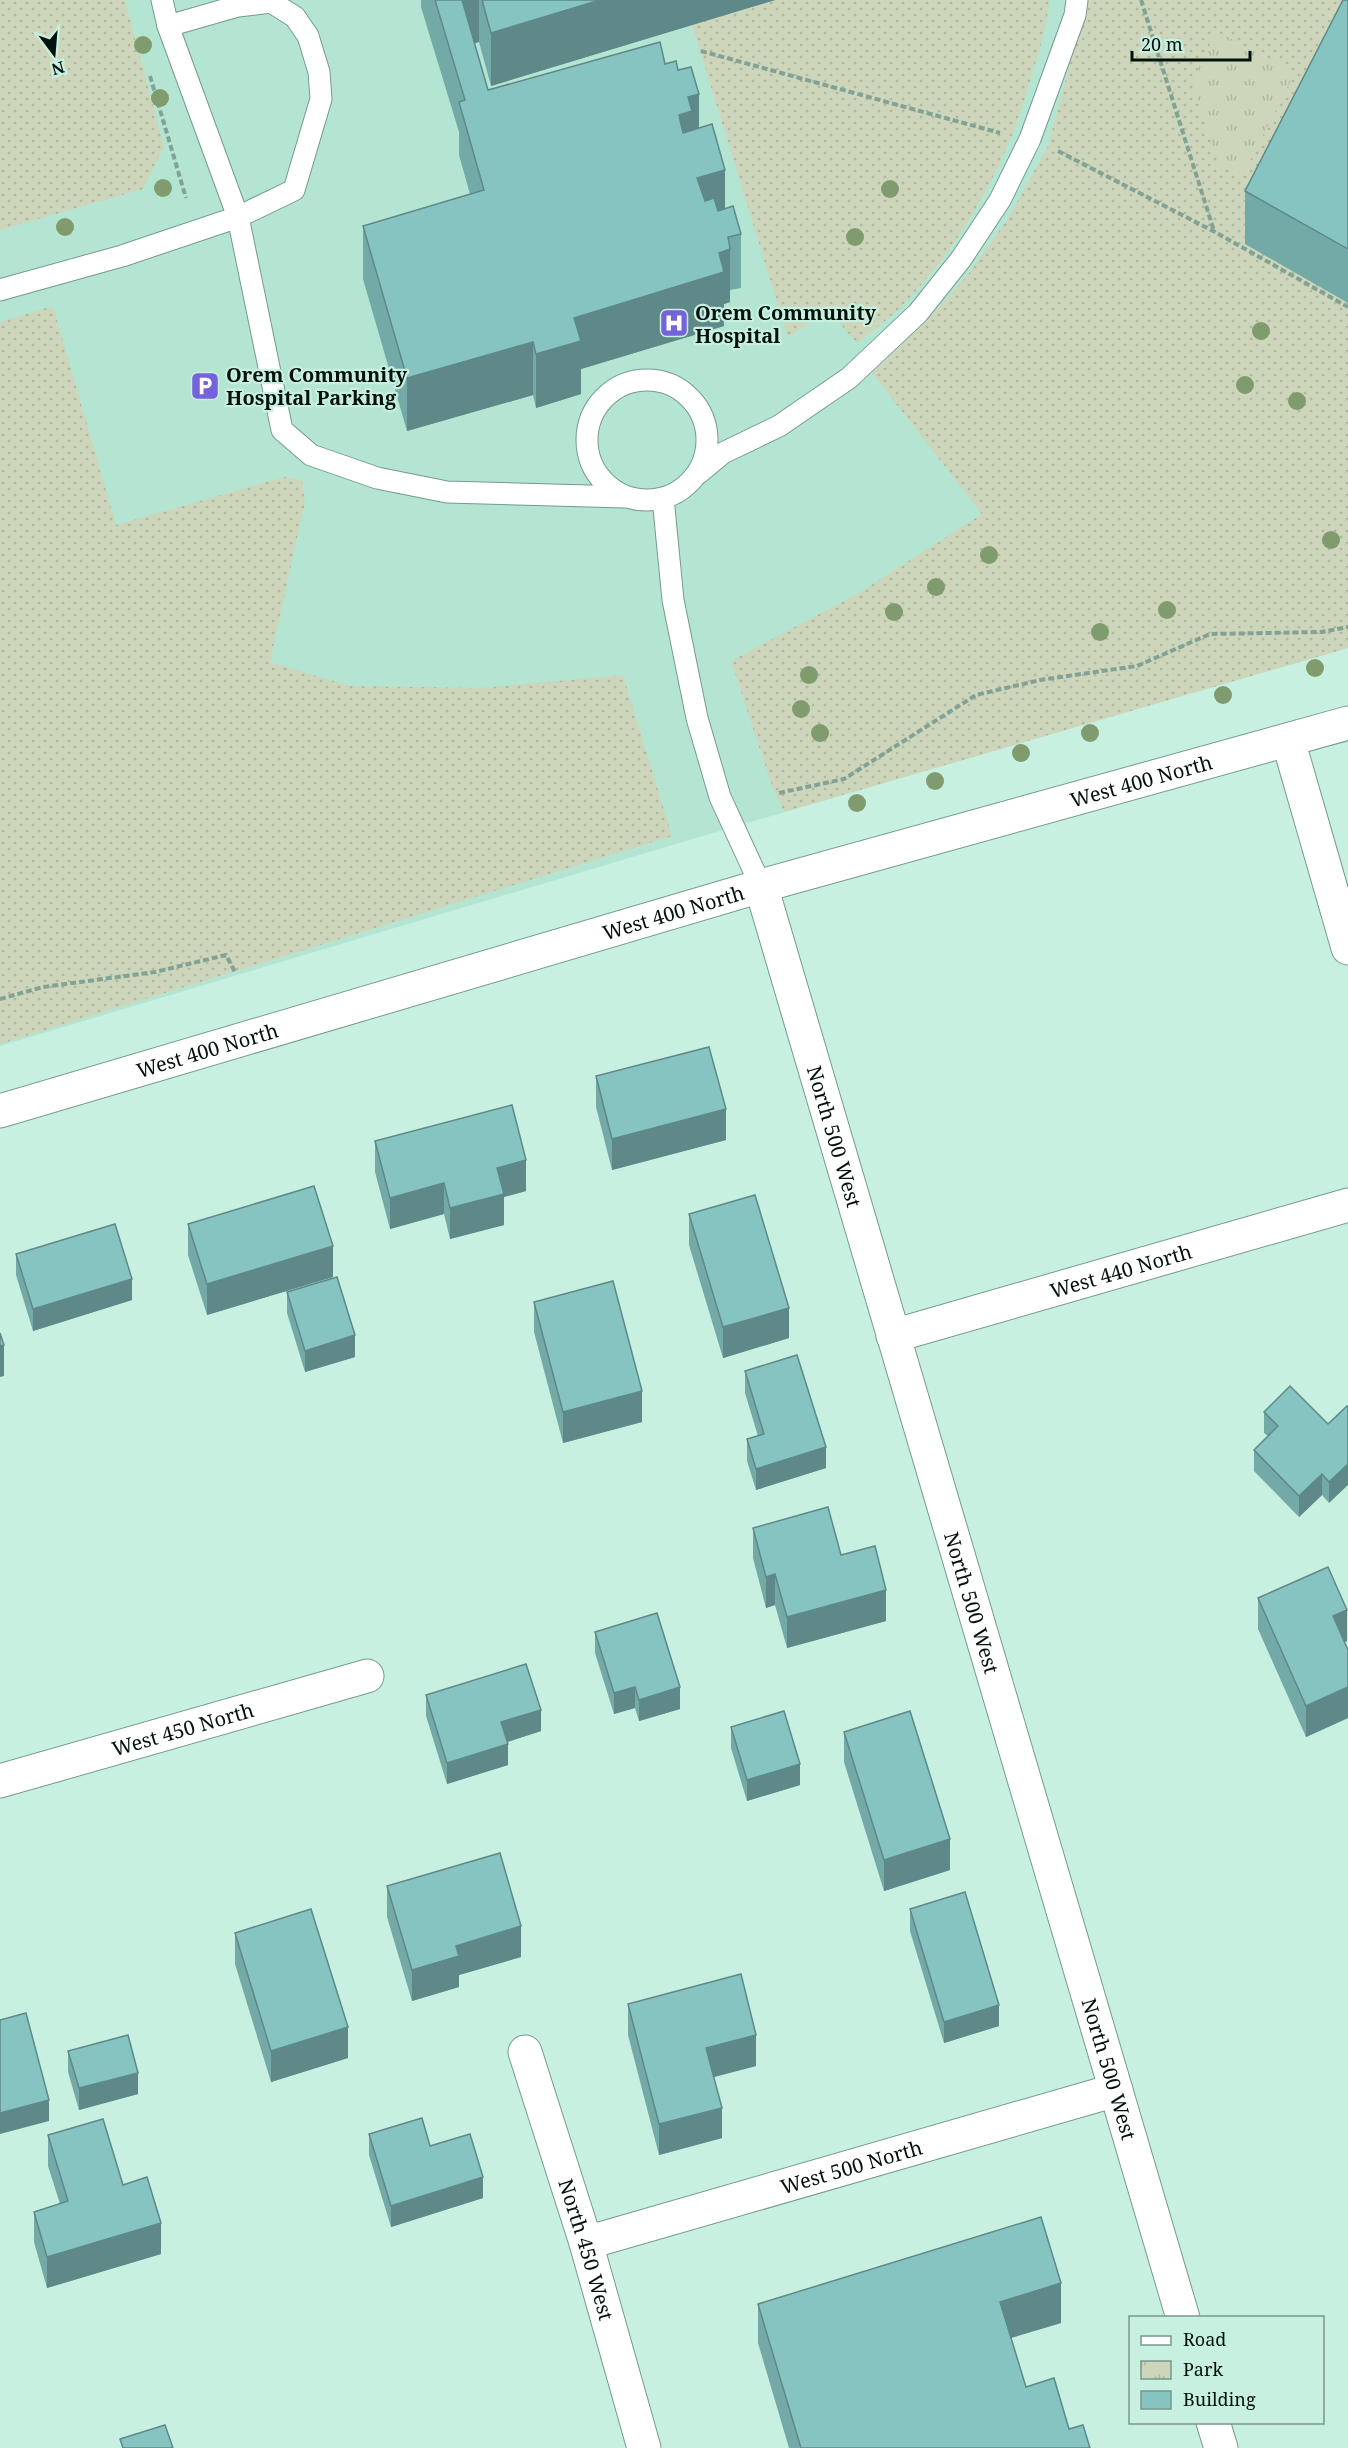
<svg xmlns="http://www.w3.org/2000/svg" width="1348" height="2448" font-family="'Noto Serif',serif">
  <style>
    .built { fill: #b4e5d2 }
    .grass { fill: url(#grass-dots) }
    .park { fill: url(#park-tufts) }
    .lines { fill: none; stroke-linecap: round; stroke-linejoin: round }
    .service-casing { stroke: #759b8d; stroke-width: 23 }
    .minor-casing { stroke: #759b8d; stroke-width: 35 }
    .secondary-casing { stroke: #759b8d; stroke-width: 35 }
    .path { stroke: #83a296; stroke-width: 4; stroke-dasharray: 6 3; stroke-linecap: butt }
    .service { stroke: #fff; stroke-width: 21 }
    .minor { stroke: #fff; stroke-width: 33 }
    .secondary { stroke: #fff; stroke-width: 33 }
    .tree { fill: #809c6f }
    .wall { fill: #73a9a7 }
    .shaded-wall { fill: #5e8988 }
    .building { fill: #86c4c2; stroke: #5e8988; stroke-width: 1.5 }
    .labels { text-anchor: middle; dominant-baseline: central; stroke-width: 4.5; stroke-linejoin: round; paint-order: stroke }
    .poi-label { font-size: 20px; font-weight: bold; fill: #03110c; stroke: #c7f0e0; text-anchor: start }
    .street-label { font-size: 20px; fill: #03110c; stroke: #c7f0e0 }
  </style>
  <defs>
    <pattern id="grass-dots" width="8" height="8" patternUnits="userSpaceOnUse" patternTransform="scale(1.5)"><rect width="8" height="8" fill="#cdd6ba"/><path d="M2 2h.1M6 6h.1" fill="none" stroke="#aeb79f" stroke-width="1.8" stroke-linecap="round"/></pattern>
    <pattern id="park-tufts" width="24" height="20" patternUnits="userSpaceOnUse" patternTransform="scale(1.5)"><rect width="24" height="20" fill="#cdd6ba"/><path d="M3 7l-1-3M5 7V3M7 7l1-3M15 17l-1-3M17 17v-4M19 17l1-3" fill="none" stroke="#aeb79f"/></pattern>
  </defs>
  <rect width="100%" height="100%" fill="#c7f0e0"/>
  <polygon class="built" points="0,0 1348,0 1348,647 696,838 0,1046"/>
  <g class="grass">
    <polygon points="0,0 125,0 164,147 143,189 0,230"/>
    <path d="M775 0H1049C1048 24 1040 48 1033 71 1010 159 966 239 903 305 889 319 872 331 857 343L828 310 788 338 692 25Z"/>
    <polygon points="1087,0 1348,0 1348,648 784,812 771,783 731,661 857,594 982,514 872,373 933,314 969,273 1007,220 1048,146"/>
    <polygon points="53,306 116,525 284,477 302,480 305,502 270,662 350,686 481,688 623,675 672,836 0,1044 0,322"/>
  </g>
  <polygon class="park" points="1216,31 1295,72 1244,173 1220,168 1192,82"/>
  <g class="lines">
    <g class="service-casing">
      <g id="service">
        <polyline points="162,0 168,26 238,217 282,430 311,455 377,478 447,492 625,497"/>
        <polyline points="0,290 122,256 238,217 294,190 321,99 319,72 308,36 295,17 271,2 238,6 168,26"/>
        <circle cx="647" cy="440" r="60"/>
        <polyline points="699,473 723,453 779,426 849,378 918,313 961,259 1000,200 1030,139 1075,15 1077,0"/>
        <polyline points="663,498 673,600 697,718 720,797 761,886"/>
      </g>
    </g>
    <g class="minor-casing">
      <g id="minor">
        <polyline points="1288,740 1348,948"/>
        <path id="s1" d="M761 886 1183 2318"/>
        <path id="s2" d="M893 1336 1348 1205"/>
        <path id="s3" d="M0 1781 367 1676"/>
        <path id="s4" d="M525 2052 586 2243 644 2448"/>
        <path id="s5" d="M586 2243 1116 2090"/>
        <polyline points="1213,2422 1221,2448"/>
      </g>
    </g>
    <g class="secondary-casing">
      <g id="secondary">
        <path id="s6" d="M0 1111 761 886 1348 723"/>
      </g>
    </g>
    <g class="path">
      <polyline points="1141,0 1214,231"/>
      <polyline points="701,51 1000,133"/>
      <polyline points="150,76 186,198"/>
      <polyline points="1058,151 1215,232 1348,307"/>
      <polyline points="779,793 844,779 976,695 1040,680 1137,666 1210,634 1322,632 1348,627"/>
      <polyline points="0,999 43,987 155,972 226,955 235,972"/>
    </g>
    <use href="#service" class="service"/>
    <use href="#minor" class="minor"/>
    <use href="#secondary" class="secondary"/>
  </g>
  <g class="tree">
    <circle cx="143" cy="45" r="9"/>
    <circle cx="160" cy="98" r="9"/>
    <circle cx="163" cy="188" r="9"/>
    <circle cx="890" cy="189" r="9"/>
    <circle cx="65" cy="227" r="9"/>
    <circle cx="855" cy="237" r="9"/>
    <circle cx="1261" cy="331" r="9"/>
    <circle cx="1245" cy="385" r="9"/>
    <circle cx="1297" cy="401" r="9"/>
    <circle cx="1331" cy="540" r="9"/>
    <circle cx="989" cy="555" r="9"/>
    <circle cx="936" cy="587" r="9"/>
    <circle cx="1167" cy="610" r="9"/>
    <circle cx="894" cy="612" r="9"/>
    <circle cx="1100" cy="632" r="9"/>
    <circle cx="1315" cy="668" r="9"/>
    <circle cx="809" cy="675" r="9"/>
    <circle cx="1223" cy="695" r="9"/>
    <circle cx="801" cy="709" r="9"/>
    <circle cx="820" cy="733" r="9"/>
    <circle cx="1090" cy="733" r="9"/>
    <circle cx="1021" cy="753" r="9"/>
    <circle cx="935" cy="781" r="9"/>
    <circle cx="857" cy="803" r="9"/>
  </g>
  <g class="wall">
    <polygon points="421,0 775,0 491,86 479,42 474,43 488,90 665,64 699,128 725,209 741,234 741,288 730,290 730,302 724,304 724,326 581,369 581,394 536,408 533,395 407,431 363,279 363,226 470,194 459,155 459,132 421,7"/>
    <polygon points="1348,0 1348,303 1245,244 1245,191"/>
    <polygon points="596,1076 726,1140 612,1170 596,1107"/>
    <polygon points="375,1141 526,1191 504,1197 504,1225 450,1239 444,1214 390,1229 375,1172"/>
    <polygon points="689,1214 789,1338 723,1358 689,1245"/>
    <polygon points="188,1224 333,1277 207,1315 188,1255"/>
    <polygon points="16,1254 132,1300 33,1331 16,1275"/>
    <polygon points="287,1292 355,1357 305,1372 287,1313"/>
    <polygon points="534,1302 642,1422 563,1443 534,1332"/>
    <polygon points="745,1371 826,1468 756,1490 747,1461 747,1439 758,1436 745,1393"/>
    <polygon points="1347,1406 1329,1503 1322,1495 1299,1517 1254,1471 1254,1450 1268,1436 1264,1433 1264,1412 1328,1424"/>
    <polygon points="753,1528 841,1555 886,1621 787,1648 775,1605 766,1608 753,1558"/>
    <polygon points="1258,1598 1347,1641 1344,1642 1348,1650 1348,1718 1306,1737 1258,1629"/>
    <polygon points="595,1632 680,1709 639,1721 635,1708 614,1714 595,1653"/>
    <polygon points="426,1695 541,1731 507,1742 508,1765 447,1784 426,1716"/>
    <polygon points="731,1727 800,1785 747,1801 731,1748"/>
    <polygon points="844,1732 950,1870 884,1891 844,1762"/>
    <polygon points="387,1886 521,1957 459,1975 459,1987 412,2001 387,1917"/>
    <polygon points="910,1909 999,2026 944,2043 910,1931"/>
    <polygon points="235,1933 348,2058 271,2082 235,1964"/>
    <polygon points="628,2004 756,2066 714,2077 722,2138 659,2155 628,2035"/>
    <polygon points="68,2051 138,2094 79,2110 68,2072"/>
    <polygon points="369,2134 430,2146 483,2198 391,2227 369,2155"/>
    <polygon points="48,2135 123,2185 161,2254 47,2288 34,2242 34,2212 60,2204 48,2166"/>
    <polygon points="758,2304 1061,2323 1011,2338 1026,2387 1090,2448 789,2448 758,2343"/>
  </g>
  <g class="shaded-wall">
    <polygon points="460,0 479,0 479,42 460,48"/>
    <polygon points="600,0 775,0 491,86 491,33"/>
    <polygon points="699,94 699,147 692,164 679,115 688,97"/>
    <polygon points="725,170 725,223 697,231 697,178"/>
    <polygon points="730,249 730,302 724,304 724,326 581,369 581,394 536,408 536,354 574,318 719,253"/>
    <polygon points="533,342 533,395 407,431 407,378"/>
    <polygon points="726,1109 726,1140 612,1170 612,1139"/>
    <polygon points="526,1160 526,1191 504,1197 504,1225 450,1239 450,1208 497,1168"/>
    <polygon points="444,1183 444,1214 390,1229 390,1198"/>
    <polygon points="333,1246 333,1277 207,1315 207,1284"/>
    <polygon points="132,1279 132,1300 33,1331 33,1309"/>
    <polygon points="789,1308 789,1338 723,1358 723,1327"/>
    <polygon points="355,1335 355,1357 305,1372 305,1351"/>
    <polygon points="4,1345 4,1376 0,1377 0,1346"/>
    <polygon points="642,1391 642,1422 563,1443 563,1412"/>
    <polygon points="826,1447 826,1468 756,1490 756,1469"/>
    <polygon points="1348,1464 1348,1485 1329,1503 1329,1482"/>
    <polygon points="1322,1474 1322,1495 1299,1517 1299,1496"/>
    <polygon points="775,1574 775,1605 766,1608 766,1577"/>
    <polygon points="886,1590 886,1621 787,1648 787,1617"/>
    <polygon points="1347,1610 1347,1641 1333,1647 1333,1616"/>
    <polygon points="635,1687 635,1708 614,1714 614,1693"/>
    <polygon points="680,1687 680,1709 639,1721 639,1700"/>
    <polygon points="1348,1687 1348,1718 1306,1737 1306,1706"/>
    <polygon points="541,1710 541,1731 501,1744 501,1722"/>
    <polygon points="508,1744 508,1765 447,1784 447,1763"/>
    <polygon points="800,1764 800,1785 747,1801 747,1780"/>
    <polygon points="950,1839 950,1870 884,1891 884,1860"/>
    <polygon points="521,1926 521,1957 459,1975 459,1987 412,2001 412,1970 456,1946"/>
    <polygon points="999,2005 999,2026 944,2043 944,2022"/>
    <polygon points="348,2027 348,2058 271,2082 271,2051"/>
    <polygon points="756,2035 756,2066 706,2079 706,2048"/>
    <polygon points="138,2073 138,2094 79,2110 79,2088"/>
    <polygon points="49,2100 49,2121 0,2134 0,2113"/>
    <polygon points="722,2108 722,2138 659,2155 659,2124"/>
    <polygon points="483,2177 483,2198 391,2227 391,2206"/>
    <polygon points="161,2223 161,2254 47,2288 47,2257"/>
    <polygon points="1061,2283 1061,2323 1000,2341 1000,2302"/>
  </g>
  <g class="building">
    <polygon points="435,0 462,0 488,90 660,42 665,64 676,61 678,70 691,67 699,94 688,97 692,111 679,115 683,133 712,124 725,170 697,178 705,201 714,198 718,211 733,206 741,234 728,237 730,249 719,253 724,272 574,318 581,341 536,354 533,342 407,378 363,226 484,190 459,102 465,100"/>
    <polygon points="482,0 600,0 491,33"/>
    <polygon points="1343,0 1348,0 1348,249 1245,191"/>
    <polygon points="709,1047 726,1109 612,1139 596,1076"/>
    <polygon points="512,1105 526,1160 497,1168 504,1194 450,1208 444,1183 390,1198 375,1141"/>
    <polygon points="314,1186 333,1246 207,1284 188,1224"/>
    <polygon points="755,1195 789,1308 723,1327 689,1214"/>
    <polygon points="115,1224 132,1279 33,1309 16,1254"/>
    <polygon points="337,1277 355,1335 305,1351 287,1292"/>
    <polygon points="613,1281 642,1391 563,1412 534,1302"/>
    <polygon points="0,1333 4,1345 0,1346"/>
    <polygon points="797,1355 826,1447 756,1469 747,1439 764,1434 745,1371"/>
    <polygon points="1290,1386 1328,1424 1347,1406 1348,1408 1348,1464 1329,1482 1322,1474 1299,1496 1254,1450 1278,1426 1264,1412"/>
    <polygon points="828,1507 841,1555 875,1546 886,1590 787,1617 775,1574 766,1577 753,1528"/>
    <polygon points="1328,1567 1347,1610 1333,1616 1348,1650 1348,1687 1306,1706 1258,1598"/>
    <polygon points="657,1613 680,1687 639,1700 635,1687 614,1693 595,1632"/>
    <polygon points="526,1664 541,1710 501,1722 508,1744 447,1763 426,1695"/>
    <polygon points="784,1711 800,1764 747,1780 731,1727"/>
    <polygon points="910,1711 950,1839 884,1860 844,1732"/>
    <polygon points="500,1853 521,1926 456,1946 459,1956 412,1970 387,1886"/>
    <polygon points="965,1892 999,2005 944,2022 910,1909"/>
    <polygon points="311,1909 348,2027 271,2051 235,1933"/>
    <polygon points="741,1974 756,2035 706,2048 722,2108 659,2124 628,2004"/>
    <polygon points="26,2013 49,2100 0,2113 0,2020"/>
    <polygon points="128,2035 138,2073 79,2088 68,2051"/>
    <polygon points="422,2118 430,2146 470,2134 483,2177 391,2206 369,2134"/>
    <polygon points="103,2119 123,2185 147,2177 161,2223 47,2257 34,2212 68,2201 48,2135"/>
    <polygon points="1041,2217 1061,2283 1000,2302 1026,2387 1054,2378 1069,2429 1083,2425 1090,2448 801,2448 758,2304"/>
    <polygon points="165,2425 173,2448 123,2448 120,2439"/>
  </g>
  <defs>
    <g id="hospital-square" transform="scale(1.5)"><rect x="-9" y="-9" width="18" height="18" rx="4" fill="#7563dd" stroke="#c7f0e0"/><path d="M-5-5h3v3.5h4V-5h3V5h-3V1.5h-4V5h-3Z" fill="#fff"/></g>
    <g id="parking-square" transform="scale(1.5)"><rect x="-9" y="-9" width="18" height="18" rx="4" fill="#7563dd" stroke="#c7f0e0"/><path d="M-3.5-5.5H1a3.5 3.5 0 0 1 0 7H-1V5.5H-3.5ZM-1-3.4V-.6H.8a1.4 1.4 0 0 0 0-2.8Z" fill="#fff"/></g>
  </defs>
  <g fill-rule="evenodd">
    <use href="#hospital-square" x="674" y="323"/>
    <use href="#parking-square" x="205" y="386"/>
  </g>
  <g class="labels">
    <g class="poi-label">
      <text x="695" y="312">Orem Community<tspan x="695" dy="23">Hospital</tspan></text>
      <text x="226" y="374">Orem Community<tspan x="226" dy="23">Hospital Parking</tspan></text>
    </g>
    <g class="street-label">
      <text stroke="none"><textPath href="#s6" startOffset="1188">West 400 North</textPath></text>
      <text stroke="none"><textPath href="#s6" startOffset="702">West 400 North</textPath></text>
      <text stroke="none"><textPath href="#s6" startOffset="216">West 400 North</textPath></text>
      <text stroke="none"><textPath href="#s1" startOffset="261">North 500 West</textPath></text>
      <text stroke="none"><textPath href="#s2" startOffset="237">West 440 North</textPath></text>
      <text stroke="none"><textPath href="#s1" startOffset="747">North 500 West</textPath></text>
      <text stroke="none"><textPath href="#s3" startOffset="190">West 450 North</textPath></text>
      <text stroke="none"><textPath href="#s1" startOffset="1233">North 500 West</textPath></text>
      <text stroke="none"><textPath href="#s5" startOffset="276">West 500 North</textPath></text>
      <text stroke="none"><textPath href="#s4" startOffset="207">North 450 West</textPath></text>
    </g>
  </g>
  <rect x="1129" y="2316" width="195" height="108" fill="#c7f0e0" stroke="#79978b" stroke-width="1.5"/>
  <rect x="1141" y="2336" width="30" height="9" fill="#ffffff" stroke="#79978b" stroke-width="1.5"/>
  <text x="1183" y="2346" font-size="18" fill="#03110c">Road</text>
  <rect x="1141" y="2361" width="30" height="18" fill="url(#park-tufts)" stroke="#79978b" stroke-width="1.5"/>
  <text x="1183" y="2376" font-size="18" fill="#03110c">Park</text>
  <rect x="1141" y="2391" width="30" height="18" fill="#86c4c2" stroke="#79978b" stroke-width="1.5"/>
  <text x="1183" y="2406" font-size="18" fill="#03110c">Building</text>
  <g transform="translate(54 54) rotate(164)" stroke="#c7f0e0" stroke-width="4.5" paint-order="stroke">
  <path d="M0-4.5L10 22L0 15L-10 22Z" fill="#03110c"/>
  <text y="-9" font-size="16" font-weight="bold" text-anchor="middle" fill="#03110c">N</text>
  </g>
  <path d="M1132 51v9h118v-9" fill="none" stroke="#03110c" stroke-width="3"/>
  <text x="1141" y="51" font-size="18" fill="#03110c" stroke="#c7f0e0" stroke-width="4.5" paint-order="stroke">20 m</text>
</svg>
